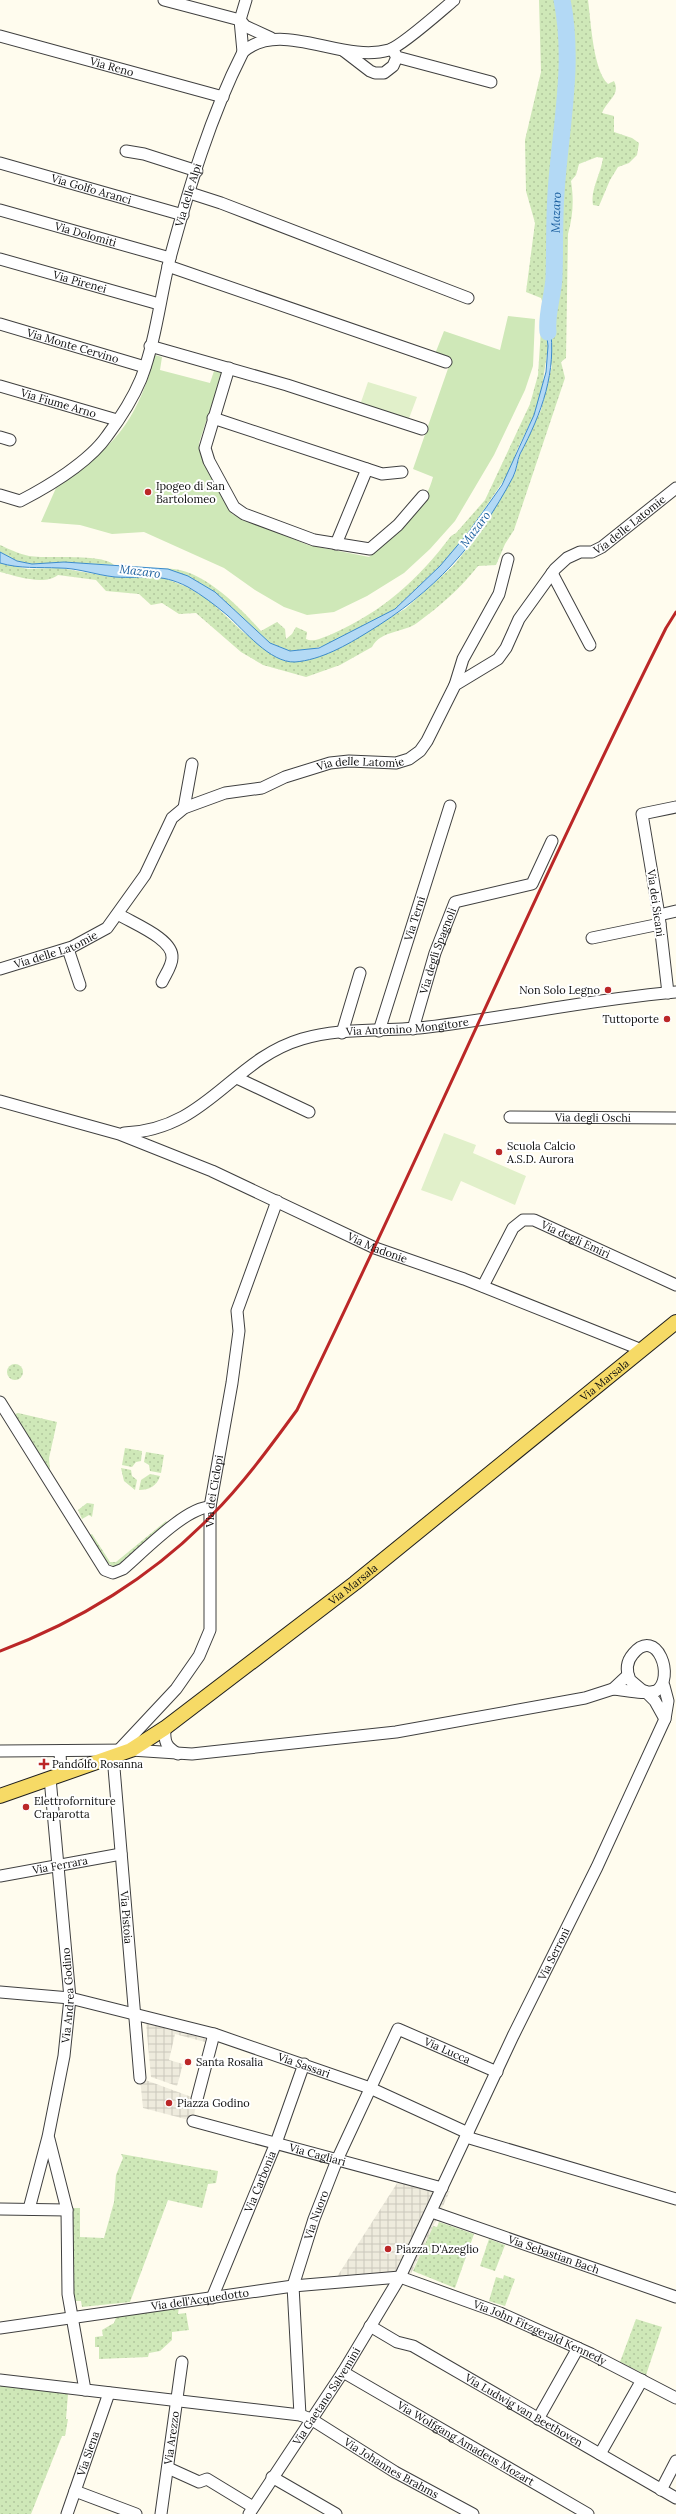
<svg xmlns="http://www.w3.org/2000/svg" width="676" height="2514" font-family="Lora,serif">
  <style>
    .grass { fill: url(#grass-dots) }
    .garden { fill: #cfe8b8 }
    .pitch { fill: #e1f0ca }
    .plaza { fill: url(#plaza-grid) }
    .water { fill: #b3d9f5; stroke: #3b8bcb }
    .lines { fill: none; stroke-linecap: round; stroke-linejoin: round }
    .river { stroke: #b3d9f5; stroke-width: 17 }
    .minor-casing { stroke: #404040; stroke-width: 13 }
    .major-casing { stroke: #1e1e1e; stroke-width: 16 }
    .minor { stroke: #fff; stroke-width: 11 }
    .major { stroke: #f6da66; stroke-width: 14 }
    .rail { stroke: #bb2727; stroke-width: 3 }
    .poi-dot { fill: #bb2727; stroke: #fff; stroke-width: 1.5 }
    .labels { text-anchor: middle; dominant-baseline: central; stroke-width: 4; stroke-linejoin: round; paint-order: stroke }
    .street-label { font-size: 11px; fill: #0d0d0d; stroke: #fff }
    .poi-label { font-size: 11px; fill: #0d0d0d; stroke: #fff; text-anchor: start }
    .water-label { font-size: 12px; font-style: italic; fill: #185d9d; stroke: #fff }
  </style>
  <defs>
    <pattern id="grass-dots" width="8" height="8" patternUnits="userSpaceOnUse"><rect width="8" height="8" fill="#cfe8b8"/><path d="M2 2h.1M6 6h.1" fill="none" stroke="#b1c69d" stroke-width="1.8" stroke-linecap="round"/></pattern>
    <pattern id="plaza-grid" width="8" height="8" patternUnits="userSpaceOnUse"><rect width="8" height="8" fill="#eeebdd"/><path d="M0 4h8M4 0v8" fill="none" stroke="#cbc8bc"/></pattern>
  </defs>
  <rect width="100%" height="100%" fill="#fffcee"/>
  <g class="grass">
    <path d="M539 0H588C591 22 593 70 608 84L614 81C621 95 607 100 602 113L614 116V132L632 138 639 143 637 155 629 163 618 167 610 180 599 206 593 205C590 190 601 174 603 158L597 157 579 164 576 175 571 181C574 200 573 216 568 234L566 358 561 362 565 378 514 530 505 544 496 565 478 566C460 589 440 606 417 623 403 633 381 630 372 647L340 665 306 677 263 665 241 652 196 613 179 614 162 603 151 605 139 594 106 591 96 580 58 575C44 586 16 576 0 572V563L28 569 59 568 113 577 145 575 164 578 187 587 209 600 243 632 282 660 295 662 329 652 405 609 454 565 477 536 515 474 520 455 541 410 552 366 549 359 552 342 549 324 551 318 546 328 548 346 541 395 534 415 517 450 510 471 468 533 440 566 395 609 330 644 312 649 290 651 270 643 215 592 188 576 161 569C197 563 239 606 261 631L277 622 285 629 286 639 292 634 296 627 307 632 306 639C313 643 324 637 332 634 382 612 418 580 451 536L456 533 485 500 530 404 538 375 542 314 544 307 541 298 526 292 535 223 526 191 525 140 541 72Z"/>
    <path d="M0 545C9 549 19 554 29 556 47 559 102 553 114 565L64 562 32 564 17 561 0 552Z"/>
    <circle cx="15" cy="1372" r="8"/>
    <polygon points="18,1413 57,1422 49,1458 50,1471 15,1414"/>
    <polygon points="125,1448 142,1451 141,1461 136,1462 132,1467 122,1465"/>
    <polygon points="146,1452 164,1455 161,1473 150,1471 149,1465 144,1462"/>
    <polygon points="121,1468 131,1470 132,1476 137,1480 135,1490 124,1481"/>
    <path d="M150 1474 160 1476C157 1486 149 1490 139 1490L141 1480Z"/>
    <polygon points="87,1503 94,1504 92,1517 89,1515 82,1519 78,1510"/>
    <polygon points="166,1521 169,1525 121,1564 114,1567 108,1563 90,1535 92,1534 110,1562 116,1562"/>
    <polygon points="121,2154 218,2171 216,2183 208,2184 202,2208 168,2200 130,2302 82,2307 81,2301 74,2301 74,2308 70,2208 80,2208 80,2237 104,2238 114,2202 116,2175 123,2158"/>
    <polygon points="439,2222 474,2234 455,2288 413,2271 433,2226 437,2227"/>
    <polygon points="489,2239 505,2245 495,2271 480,2266"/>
    <polygon points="504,2275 515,2279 505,2306 489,2301 496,2277 503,2279"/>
    <polygon points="179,2307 178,2314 186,2313 189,2330 172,2332 172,2340 160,2351 149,2353 148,2357 99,2359 99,2347 95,2347 95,2337 103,2336 102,2330 114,2323 117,2315"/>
    <polygon points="636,2319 662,2327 646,2375 620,2362"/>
    <polygon points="0,2385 68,2394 66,2419 68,2419 65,2436 62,2436 31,2514 0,2514"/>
  </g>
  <path class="garden" d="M508 316 535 319 533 366 525 390 494 455 455 521 430 549 404 573 367 596 334 612 307 615 284 607 255 590 224 568 144 532 112 534 80 525 41 522 56 488 67 480 68 476C120 444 139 413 155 355L162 357 160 370 210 383 214 371 222 373 199 443 200 452 232 514 308 545 369 557C395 535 424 511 433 477L413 469 451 360 435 354 444 331 500 350Z"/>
  <g class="pitch">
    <polygon points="368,382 417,397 408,421 360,405"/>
    <polygon points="444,1133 476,1145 473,1153 526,1176 515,1205 461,1181 452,1201 421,1190"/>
  </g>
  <g class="plaza">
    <polygon points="146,2023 206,2039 205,2042 175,2034 169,2060 183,2064 177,2086 151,2077"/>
    <polygon points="140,2078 197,2099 193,2121 143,2108"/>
    <polygon points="401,2177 450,2191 408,2280 333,2283"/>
  </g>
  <path class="water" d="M550 311C551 316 549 321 550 326 557 371 542 413 520 454 517 461 517 469 513 477 477 545 434 592 368 632 347 645 321 660 295 662 270 663 244 630 227 615 215 605 202 595 188 587 159 572 144 579 115 577 96 575 78 568 59 568 39 567 20 569 0 563V552L17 561 32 564 64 562 168 569 188 576 215 592 270 643 290 651 319 648 395 609 440 566 468 533 502 485 534 415 546 372 548 346 545 321Z"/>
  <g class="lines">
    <path class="river" id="s1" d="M548 332C546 314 553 296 554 278 555 250 554 222 556 193 560 129 575 64 562 0"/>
    <g class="minor-casing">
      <g id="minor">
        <polyline points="164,0 240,20 245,26 271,38"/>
        <path id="s2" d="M0 36 223 97"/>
        <polyline points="392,49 397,57 491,82"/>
        <polyline points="344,51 370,71 375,73 384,73 393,66 397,57"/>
        <polyline points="243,52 240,20 246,0"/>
        <polyline points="126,151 144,154 197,171"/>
        <path id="s3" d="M0 163 183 215"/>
        <polyline points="190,193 221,203 468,298"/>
        <path id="s4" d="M0 210 170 258"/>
        <path id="s5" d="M0 259 159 304"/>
        <polyline points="168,266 446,362"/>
        <path id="s6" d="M0 324 145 367"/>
        <polyline points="150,346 287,385 422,429"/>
        <polyline points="229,368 205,448 209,461 234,507 244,514 314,540 370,549 398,525 423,496"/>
        <path id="s7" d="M0 386 117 420"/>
        <polyline points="213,418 382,474 402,472"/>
        <polyline points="0,437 10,440"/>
        <path id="s8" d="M0 495 20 501C47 487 89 462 107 436 119 420 133 398 141 379 156 340 160 298 170 258 189 188 210 117 243 52 281 18 342 64 389 50 402 46 442 10 454 0"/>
        <polyline points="336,544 367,469"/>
        <polyline points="552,573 590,645"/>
        <polyline points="455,685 463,659 499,594 508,559"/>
        <polyline points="184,808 192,764"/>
        <path d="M118 914C132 923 174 939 172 958 172 966 165 975 162 982"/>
        <polyline points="659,915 676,911"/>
        <polyline points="592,938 660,924"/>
        <polyline points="68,949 80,985"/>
        <path id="s9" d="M0 969 72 947 107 928 145 875 172 818 184 808 225 793 262 788 285 777 330 763 349 761 396 763 409 759 420 751 427 741 455 685 498 659 506 648 519 619 555 569 567 558 580 552H592L602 547 676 488"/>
        <polyline points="668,993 659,915 642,814 676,807"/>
        <path id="s10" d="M413 1029 435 953 455 902 532 884 552 841"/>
        <path id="s11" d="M379 1031 450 806"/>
        <polyline points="342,1033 360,973"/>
        <polyline points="237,1078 309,1112"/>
        <path id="s12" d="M0 1101 119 1134 212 1171 375 1248 464 1279 642 1350"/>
        <path id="s13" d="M510 1117 676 1118"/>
        <path id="s14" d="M124 1133C207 1130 231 1060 302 1039 341 1027 387 1032 428 1027 511 1017 592 999 676 992"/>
        <path id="s15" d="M483 1286 513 1228 523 1220H534L676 1285"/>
        <path d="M0 1402 105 1570 113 1573 123 1569C142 1553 186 1507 210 1507"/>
        <path d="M613 1689C626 1690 644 1695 656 1691 676 1679 657 1625 633 1654 626 1662 626 1671 630 1680L643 1691"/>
        <polyline points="645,1691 655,1701 665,1719"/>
        <path d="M165 1728C164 1742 166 1747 178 1754"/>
        <polyline points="0,1751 131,1750 192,1754 396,1732 585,1698 613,1689 628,1675"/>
        <polyline points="60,1751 61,1774"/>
        <path id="s16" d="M117 1752 176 1689 199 1656 210 1630V1507L232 1383 239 1331 237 1311 277 1201"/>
        <path id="s17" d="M113 1756 140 2078"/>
        <path id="s18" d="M0 1876 121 1854"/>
        <path id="s19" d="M0 1992 70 1998 214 2034 370 2088 468 2133"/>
        <polyline points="197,2099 214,2034"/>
        <path id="s20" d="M193 2121 442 2188"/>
        <polyline points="466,2137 676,2199"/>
        <polyline points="49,2139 67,2210 68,2294 85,2390"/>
        <polyline points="0,2209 67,2210"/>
        <path id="s21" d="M29 2209 48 2137 64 2056 70 1998 50 1778"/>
        <path id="s22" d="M432 2212 676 2297"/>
        <path id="s23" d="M212 2298 276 2143 304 2064"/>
        <path id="s24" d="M370 2326 397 2342 413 2346 676 2498"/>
        <path id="s25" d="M0 2328 293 2286 400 2277 500 2313 591 2354 676 2398"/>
        <path id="s26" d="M343 2372 588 2514"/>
        <path id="s27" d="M0 2380 300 2415 311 2419 395 2472 473 2514"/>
        <path id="s28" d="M300 2415 293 2286 314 2219 337 2160 398 2029 497 2072"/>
        <polyline points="538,2419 578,2348"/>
        <polyline points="600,2454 642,2380"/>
        <polyline points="168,2468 199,2482 207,2479 253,2507"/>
        <polyline points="272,2477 336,2514"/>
        <polyline points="661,2490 676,2461"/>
        <polyline points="75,2491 136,2514"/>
        <path id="s29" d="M67 2514 109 2393"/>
        <path id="s30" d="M161 2514 182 2362"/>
        <path id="s31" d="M249 2514 343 2372 400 2277 513 2036 597 1867 665 1719 668 1701 664 1686"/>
      </g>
    </g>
    <g class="major-casing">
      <g id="major">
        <path id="s32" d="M0 1796 131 1750 165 1728 355 1583 676 1322"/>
      </g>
    </g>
    <use href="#minor" class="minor"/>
    <use href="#major" class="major"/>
    <path class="rail" d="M0 1651C78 1622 153 1576 211 1516 243 1484 270 1447 297 1410 423 1151 537 886 666 628L676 612"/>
  </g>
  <g class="poi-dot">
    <circle cx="148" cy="492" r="4"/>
    <circle cx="608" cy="990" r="4"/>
    <circle cx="667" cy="1019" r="4"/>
    <circle cx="499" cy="1152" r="4"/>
    <path d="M42 1758h4v4h4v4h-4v4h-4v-4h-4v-4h4z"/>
    <circle cx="26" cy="1807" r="4"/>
    <circle cx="188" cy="2062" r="4"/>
    <circle cx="169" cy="2103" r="4"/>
    <circle cx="388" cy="2249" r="4"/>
  </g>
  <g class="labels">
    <g class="street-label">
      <text stroke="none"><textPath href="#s2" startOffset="116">Via Reno</textPath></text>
      <text stroke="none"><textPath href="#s3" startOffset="95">Via Golfo Aranci</textPath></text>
      <text stroke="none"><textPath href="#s8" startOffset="387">Via delle Alpi</textPath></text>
      <text stroke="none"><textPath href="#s4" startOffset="89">Via Dolomiti</textPath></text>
      <text stroke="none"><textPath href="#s5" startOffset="83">Via Pirenei</textPath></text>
      <text stroke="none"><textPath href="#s6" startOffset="76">Via Monte Cervino</textPath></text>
      <text stroke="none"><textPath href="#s7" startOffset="61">Via Fiume Arno</textPath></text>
      <text stroke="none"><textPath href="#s9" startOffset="827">Via delle Latomie</textPath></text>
      <text stroke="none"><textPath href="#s9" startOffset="443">Via delle Latomie</textPath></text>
      <text transform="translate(656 903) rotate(82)">Via dei Sicani</text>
      <text stroke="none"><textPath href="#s11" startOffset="118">Via Terni</textPath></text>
      <text stroke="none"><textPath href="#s9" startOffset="59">Via delle Latomie</textPath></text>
      <text stroke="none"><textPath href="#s10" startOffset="82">Via degli Spagnoli</textPath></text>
      <text stroke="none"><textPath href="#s14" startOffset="311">Via Antonino Mongitore</textPath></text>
      <text stroke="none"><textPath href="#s13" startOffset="83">Via degli Oschi</textPath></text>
      <text stroke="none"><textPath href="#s15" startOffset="135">Via degli Emiri</textPath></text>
      <text stroke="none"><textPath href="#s12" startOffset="406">Via Madonie</textPath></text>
      <text stroke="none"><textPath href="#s32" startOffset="740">Via Marsala</textPath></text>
      <text stroke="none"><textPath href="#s16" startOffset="294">Via dei Ciclopi</textPath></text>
      <text stroke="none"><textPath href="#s32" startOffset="416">Via Marsala</textPath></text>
      <text stroke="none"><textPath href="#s18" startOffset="61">Via Ferrara</textPath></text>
      <text stroke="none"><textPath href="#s17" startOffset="162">Via Pistoia</textPath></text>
      <text stroke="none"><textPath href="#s31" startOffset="639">Via Serroni</textPath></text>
      <text stroke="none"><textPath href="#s21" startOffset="218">Via Andrea Godino</textPath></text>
      <text stroke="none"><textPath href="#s28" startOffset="461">Via Lucca</textPath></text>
      <text stroke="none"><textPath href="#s19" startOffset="314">Via Sassari</textPath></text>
      <text stroke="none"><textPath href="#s20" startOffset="129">Via Cagliari</textPath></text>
      <text stroke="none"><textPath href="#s23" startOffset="126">Via Carbonia</textPath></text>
      <text stroke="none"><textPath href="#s28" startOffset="204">Via Nuoro</textPath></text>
      <text stroke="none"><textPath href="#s22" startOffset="129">Via Sebastian Bach</textPath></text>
      <text stroke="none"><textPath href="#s25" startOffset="202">Via dell'Acquedotto</textPath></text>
      <text stroke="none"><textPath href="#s25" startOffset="554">Via John Fitzgerald Kennedy</textPath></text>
      <text stroke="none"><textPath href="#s31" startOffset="141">Via Gaetano Salvemini</textPath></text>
      <text stroke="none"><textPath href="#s24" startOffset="176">Via Ludwig van Beethoven</textPath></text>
      <text stroke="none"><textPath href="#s30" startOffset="77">Via Arezzo</textPath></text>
      <text stroke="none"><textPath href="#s26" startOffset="142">Via Wolfgang Amadeus Mozart</textPath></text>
      <text stroke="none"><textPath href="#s29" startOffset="64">Via Siena</textPath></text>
      <text stroke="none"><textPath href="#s27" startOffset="408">Via Johannes Brahms</textPath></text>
    </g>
    <g class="poi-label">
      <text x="156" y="486">Ipogeo di San<tspan x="156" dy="13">Bartolomeo</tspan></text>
      <text x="600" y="990" text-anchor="end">Non Solo Legno</text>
      <text x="659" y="1019" text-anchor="end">Tuttoporte</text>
      <text x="507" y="1146">Scuola Calcio<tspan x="507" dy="13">A.S.D. Aurora</tspan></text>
      <text x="52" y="1764">Pandolfo Rosanna</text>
      <text x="34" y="1801">Elettroforniture<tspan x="34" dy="13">Craparotta</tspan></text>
      <text x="196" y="2062">Santa Rosalia</text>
      <text x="177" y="2103">Piazza Godino</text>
      <text x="396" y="2249">Piazza D'Azeglio</text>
    </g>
    <g class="water-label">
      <text stroke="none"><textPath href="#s1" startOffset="120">Mazaro</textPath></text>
      <text transform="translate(475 529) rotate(-53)">Mazaro</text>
      <text transform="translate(140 571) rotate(7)">Mazaro</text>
    </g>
  </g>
</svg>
